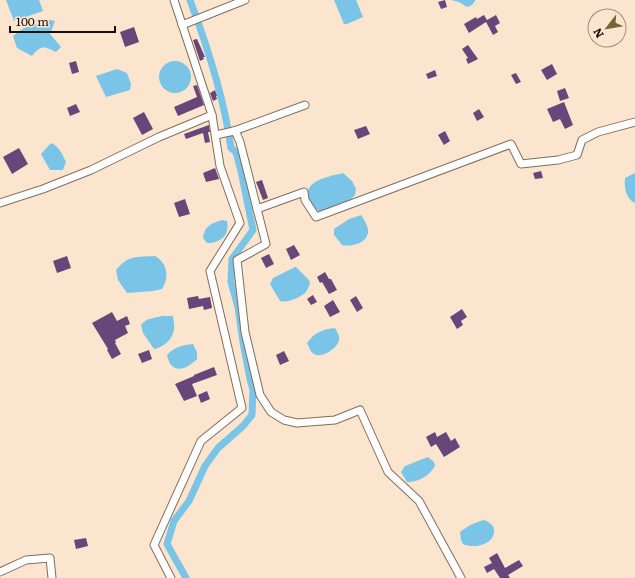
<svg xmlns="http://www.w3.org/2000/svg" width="635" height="578" font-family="Literata,serif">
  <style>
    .water { fill: #79c4e7 }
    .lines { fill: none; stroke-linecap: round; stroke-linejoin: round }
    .canal { stroke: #79c4e7; stroke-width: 7 }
    .building { fill: #684679 }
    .minor-casing { stroke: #826e5a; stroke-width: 9 }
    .minor { stroke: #fff; stroke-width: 7 }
  </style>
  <rect width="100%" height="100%" fill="#fbe5cf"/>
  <g class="water">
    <polygon points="6,0 39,0 43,11 14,21"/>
    <polygon points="334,0 356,0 363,17 347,24 344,24"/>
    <polygon points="451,0 475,0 475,1 472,5 467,7 459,2"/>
    <path d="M50 20 55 21 50 34 61 47 56 52C43 46 41 45 32 56L17 48 13 36 24 28Z"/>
    <circle cx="175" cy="77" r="16"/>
    <polygon points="117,69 127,73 131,84 130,90 106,97 96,76"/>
    <path d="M51 143C60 147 62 154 66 162L63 170H50L41 154Z"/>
    <path d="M343 173 352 181 356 189 355 195 351 199 322 212 314 209C296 182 323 178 343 173Z"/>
    <path d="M635 173V203C626 199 624 188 625 178Z"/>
    <path d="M361 215C364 220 369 227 368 233 366 244 350 247 342 245L334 235V229L349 219Z"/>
    <path d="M222 220 227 221C230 235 221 243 207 243L203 238C204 226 212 223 222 220Z"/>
    <path d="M155 256C167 263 170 277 162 289L153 291 127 293 118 280 116 270C128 255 137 257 155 256Z"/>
    <path d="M297 266 296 267 309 280 310 283C309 286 308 290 305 293 300 298 286 303 280 301L270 284 273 278Z"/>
    <path d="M162 316H173C173 320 175 325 174 329 173 339 163 348 154 349L143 333 141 325C146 318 154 318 162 316Z"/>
    <path d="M335 328C337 332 340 336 339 340 338 348 321 359 314 354 310 352 309 346 307 343 314 333 323 329 335 328Z"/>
    <path d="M193 344 197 352V359C186 370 171 375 167 355 174 347 183 345 193 344Z"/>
    <path d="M428 457 434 462 435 466C429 476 419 482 407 482L401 472 405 466Z"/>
    <path d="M483 520 487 521 493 526C494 528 494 531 494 533 492 545 473 549 463 544L461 540 460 532 470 525Z"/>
  </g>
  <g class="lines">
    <path class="canal" d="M186 578 167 544 174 521 189 501 205 466 218 448 243 426 252 415 253 390 250 379 243 342 238 307 231 282 232 259 253 230 241 171 236 152 231 148C224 97 208 48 190 0"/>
  </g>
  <g class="building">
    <polygon points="445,0 447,7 441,9 438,2"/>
    <polygon points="484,15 487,20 496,15 500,23 495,26 498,32 493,35 486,22 469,33 464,24 476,17 477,19"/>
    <polygon points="134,27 139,42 125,47 120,32"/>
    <polygon points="197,39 205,57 203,57 204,59 200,61 193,40"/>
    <polygon points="468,45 478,59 468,64 466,59 468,58 462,49"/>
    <polygon points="76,61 79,72 72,74 69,63"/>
    <polygon points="552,64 557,74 547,80 541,70"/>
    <polygon points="435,70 437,76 428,79 426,74"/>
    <polygon points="516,73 521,82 516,84 511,75"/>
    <polygon points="197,85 204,105 178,116 174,107 197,97 193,86"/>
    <polygon points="565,88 569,98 560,101 557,91"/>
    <polygon points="215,90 217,96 216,96 217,99 213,101 210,93"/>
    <polygon points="564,102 573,125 565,129 560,119 553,122 547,109"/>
    <polygon points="76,104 80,112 70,116 67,108"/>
    <polygon points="479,109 484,117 477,121 473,113"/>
    <polygon points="144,112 153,129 142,135 133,118"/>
    <polygon points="209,125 210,132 208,132 210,142 205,143 203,133 186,139 184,134"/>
    <polygon points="366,126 370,134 358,139 354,130"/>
    <polygon points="445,131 450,141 444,145 438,135"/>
    <polygon points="19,148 28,164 12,174 3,157"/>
    <polygon points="215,168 219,179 206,182 203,173"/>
    <polygon points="541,171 543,178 535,179 533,173"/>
    <polygon points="262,180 268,198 263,200 256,182"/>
    <polygon points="185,199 190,214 179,217 174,203"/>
    <polygon points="294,245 300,255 291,260 286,249"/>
    <polygon points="269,254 274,264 266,268 261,258"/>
    <polygon points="67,256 71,268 57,273 53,261"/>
    <polygon points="325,272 329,279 331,279 337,290 329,294 322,282 320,283 317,277"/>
    <polygon points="313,295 317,302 311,305 307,299"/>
    <polygon points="198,296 199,299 210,297 212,308 204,310 203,306 189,309 187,298"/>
    <polygon points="356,296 363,308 357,312 350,300"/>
    <polygon points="333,300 340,312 330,317 324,306"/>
    <polygon points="462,309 467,317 461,321 463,325 457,329 450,317"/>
    <polygon points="112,312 117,321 127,316 130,324 125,326 128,333 115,340 116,342 115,343 121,354 112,359 107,350 108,349 92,323"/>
    <polygon points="149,350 152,359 142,363 138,354"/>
    <polygon points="284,351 289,361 280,365 276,355"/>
    <polygon points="214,367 217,375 192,384 197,396 184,401 175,384 194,376 194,375"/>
    <polygon points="207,391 210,399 201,403 198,395"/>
    <polygon points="435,432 437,437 446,432 451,441 455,438 460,447 444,457 436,444 431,447 426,437"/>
    <polygon points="86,538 88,546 76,549 74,540"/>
    <polygon points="497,553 505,568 519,560 523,566 508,575 510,578 500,578 494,569 487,573 484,567 492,563 489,558"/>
  </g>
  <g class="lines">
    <g class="minor-casing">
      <g id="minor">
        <polyline points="182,25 245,0"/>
        <polyline points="234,131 237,135 240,142 266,244 237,260 245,332 260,395 271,412 284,420 297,423 335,420 360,410 388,472 419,501 461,578"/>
        <polyline points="216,135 234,131 305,105"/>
        <polyline points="0,203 43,189 91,170 159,137 212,115"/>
        <polyline points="257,209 304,192 305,200 316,217 511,144 521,164 558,160 577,155 582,140 598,132 635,122"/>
        <polyline points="0,572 26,560 50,558 52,578"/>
        <polyline points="171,578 154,545 201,441 242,408 210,271 240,223 220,166 212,115 174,0"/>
      </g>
    </g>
    <use href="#minor" class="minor"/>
  </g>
  <g transform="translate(607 28) rotate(239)"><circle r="19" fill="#fbe5cf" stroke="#9f8f7f"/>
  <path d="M0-3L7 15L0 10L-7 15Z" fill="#736835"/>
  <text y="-6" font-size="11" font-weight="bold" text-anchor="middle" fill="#150e07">N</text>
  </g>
  <path d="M10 26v6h105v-6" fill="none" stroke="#150e07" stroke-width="2"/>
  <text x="16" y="26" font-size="12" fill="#150e07" stroke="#fbe5cf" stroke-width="3" paint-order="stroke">100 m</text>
</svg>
